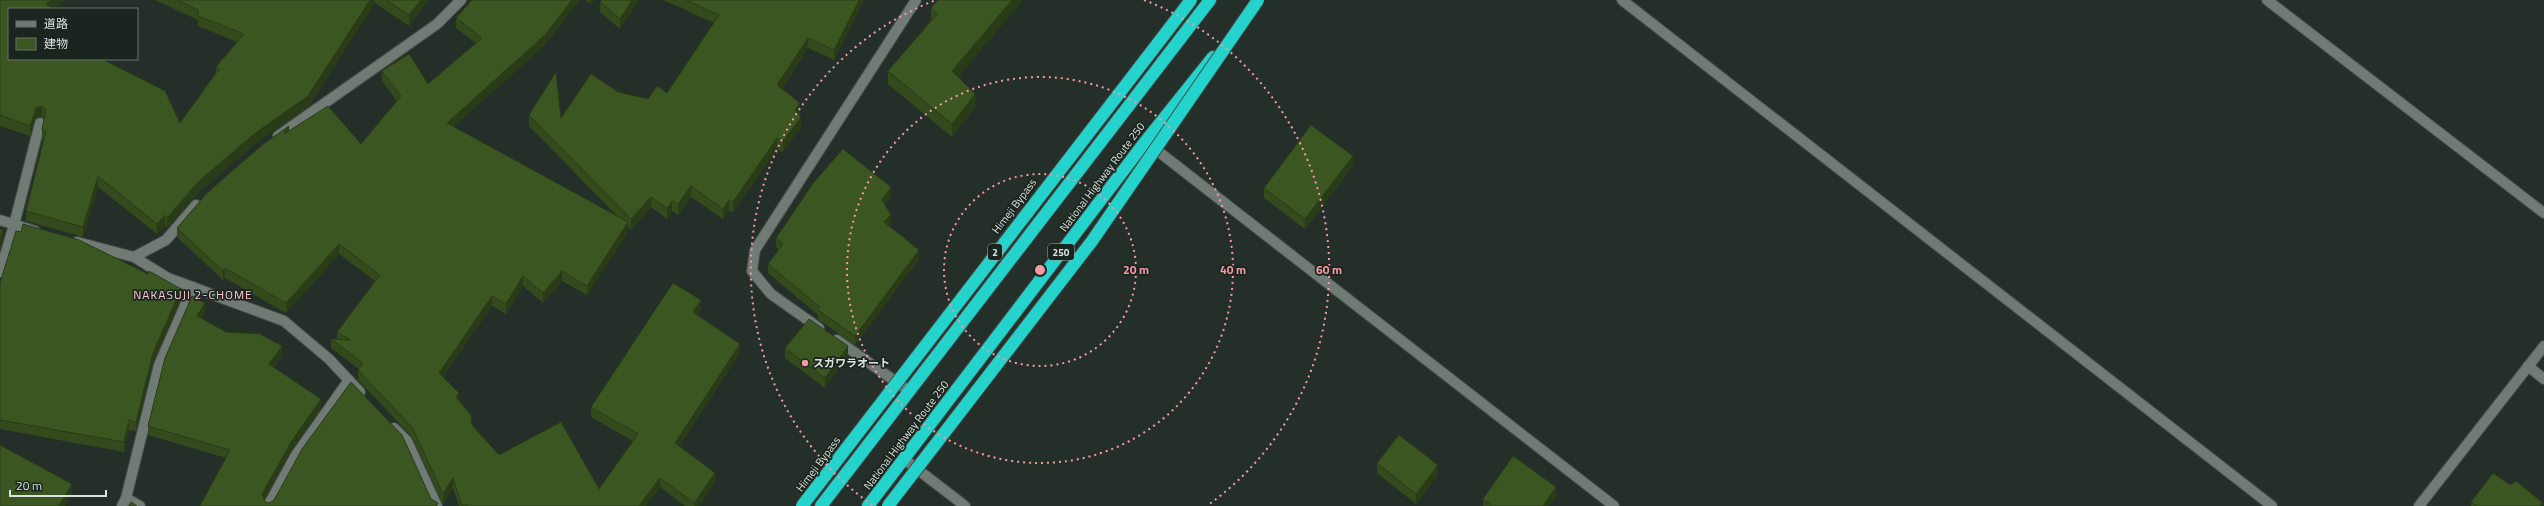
<svg xmlns="http://www.w3.org/2000/svg" width="2544" height="506" font-family="'Titillium Web','Noto Sans JP',sans-serif">
  <style>
    .lines { fill: none; stroke-linecap: round; stroke-linejoin: round }
    .lane-casing { stroke: #444c47; stroke-width: 12 }
    .street-casing { stroke: #444c47; stroke-width: 12 }
    .highway-casing { stroke: #444c47; stroke-width: 14 }
    .lane { stroke: #6f7b74; stroke-width: 10 }
    .street { stroke: #6f7b74; stroke-width: 10 }
    .highway { stroke: #23d3cc; stroke-width: 12 }
    .highway-bridge-casing { stroke: #444c47; stroke-width: 14; stroke-linecap: butt }
    .highway-bridge { stroke: #23d3cc; stroke-width: 12 }
    .wall { fill: #344a1c }
    .shaded-wall { fill: #2a3c17 }
    .building { fill: #3c5621; stroke: #2a3c17 }
    .ring { fill: none; stroke: #f49aa5; stroke-width: 2; stroke-dasharray: 2 4 }
    .poi-dot { fill: #f49aa5; stroke: #1b251f; stroke-width: 1.5 }
    .labels { text-anchor: middle; dominant-baseline: central; stroke-width: 3.5; stroke-linejoin: round; paint-order: stroke }
    .shield { fill: #1b251f; stroke: #a2a9a5; stroke-width: 1 }
    .shield-label { font-size: 10px; font-weight: bold; fill: #dce2de }
    .street-label { font-size: 11px; fill: #dce2de; stroke: #1b251f }
    .poi-label { font-size: 11px; font-weight: bold; fill: #dce2de; stroke: #1b251f; text-anchor: start }
    .neighbourhood-label { font-size: 12px; letter-spacing: 1px; fill: #fcc8cd; stroke: #1b251f }
    .centre { fill: #f49aa5; stroke: #1b251f; stroke-width: 2 }
    .ring-label { font-size: 12px; text-anchor: middle; font-weight: bold; fill: #f49aa5; stroke: #1b251f; stroke-width: 3.5; stroke-linejoin: round; paint-order: stroke }
  </style>
  <rect width="100%" height="100%" fill="#252f29"/>
  <g class="lines">
    <g class="lane-casing">
      <g id="lane">
        <polyline points="0,272 14,225"/>
        <polyline points="2528,366 2544,379"/>
        <polyline points="122,506 126,498 140,506"/>
      </g>
    </g>
    <g class="street-casing">
      <g id="street">
        <polyline points="1622,0 2272,506"/>
        <polyline points="2267,0 2544,213"/>
        <polyline points="278,136 437,24 461,0"/>
        <polyline points="1150,145 1614,506"/>
        <polyline points="0,220 35,231"/>
        <polyline points="14,225 40,123"/>
        <polyline points="77,242 134,257 168,278 284,321 329,359 360,392"/>
        <polyline points="134,257 166,240 196,205"/>
        <polyline points="819,328 771,294 752,271 755,250 916,0"/>
        <polyline points="837,340 909,391"/>
        <polyline points="394,428 407,441 437,506"/>
        <polyline points="904,459 965,506"/>
        <polyline points="126,498 159,365 193,287"/>
        <polyline points="268,506 296,455 349,380"/>
        <polyline points="2419,506 2544,346"/>
      </g>
    </g>
    <g class="highway-casing">
      <g id="highway">
        <polyline points="821,506 1210,0"/>
        <polyline points="868,506 1145,142 1213,57"/>
      </g>
    </g>
    <use href="#lane" class="lane"/>
    <use href="#street" class="street"/>
    <use href="#highway" class="highway"/>
    <g class="highway-bridge-casing">
      <g id="highway-bridge">
        <polyline points="802,506 1191,0"/>
        <polyline points="888,506 1092,241 1258,0"/>
      </g>
    </g>
    <use href="#highway-bridge" class="highway-bridge"/>
  </g>
  <g class="wall">
    <polygon points="0,0 54,9 9,59 180,123 216,72 216,67 237,42 198,26 198,20 157,1 156,0 429,0 409,26 375,3 308,107 254,145 198,193 167,228 165,226 157,234 98,187 83,237 26,221 26,211 44,141 42,141 42,130 44,119 42,117 36,118 30,136 0,126"/>
    <polygon points="585,0 595,0 590,4"/>
    <polygon points="602,0 639,0 620,29 600,12 600,2"/>
    <polygon points="663,0 864,0 834,60 808,48 782,89 800,114 799,115 801,127 783,152 777,149 733,212 729,211 723,219 691,197 678,215 672,211 667,219 651,207 631,230 628,227 628,232 587,295 562,281 543,303 523,286 506,314 492,306 443,377 459,401 472,425 499,455 599,489 633,441 591,417 591,407 701,310 697,315 740,353 679,446 715,483 699,506 685,506 660,487 646,506 459,506 453,488 443,504 412,437 358,380 358,370 359,369 331,348 331,339 337,339 337,332 375,281 339,254 286,313 225,278 223,280 177,237 177,228 289,131 361,144 397,101 382,81 382,71 428,84 476,43 456,28 456,18 546,44 453,127 618,217 529,126 529,115 561,118 618,92 648,99 667,93 714,23"/>
    <polygon points="938,0 958,77 975,107 952,137 888,84 888,71 931,21 931,8"/>
    <polygon points="1353,166 1305,229 1264,198 1264,188"/>
    <polygon points="891,196 885,205 891,224 889,226 919,259 855,345 818,319 818,315 768,273 768,264 779,250 776,247 776,238"/>
    <polygon points="0,283 181,299 153,362 136,431 129,430 124,452 0,429"/>
    <polygon points="205,312 201,318 226,332 282,356 274,367 321,408 291,451 264,500 265,502 269,503 431,499 438,506 200,506 226,458 148,435 148,426 165,358"/>
    <polygon points="785,348 848,356 825,388 785,358"/>
    <polygon points="1377,463 1438,475 1416,504 1377,473"/>
    <polygon points="1556,497 1549,506 1483,506 1483,499"/>
    <polygon points="2471,502 2542,506 2471,506"/>
  </g>
  <g class="shaded-wall">
    <polygon points="52,0 65,0 54,9 46,4"/>
    <polygon points="370,0 375,0 375,3 308,107 254,145 198,193 167,228 167,218 198,182"/>
    <polygon points="421,0 429,0 409,26 409,15"/>
    <polygon points="572,0 580,0 546,44 447,133 447,123"/>
    <polygon points="590,0 595,0 590,4"/>
    <polygon points="632,0 639,0 620,29 620,19"/>
    <polygon points="859,0 864,0 834,60 834,50"/>
    <polygon points="1012,0 1023,0 952,85 952,71"/>
    <polygon points="808,38 808,48 777,96 777,85"/>
    <polygon points="975,94 975,107 952,137 952,124"/>
    <polygon points="800,103 800,114 795,121 795,110"/>
    <polygon points="42,106 42,117 36,118 30,136 30,126 36,108"/>
    <polygon points="801,117 801,127 783,152 783,141"/>
    <polygon points="289,126 289,136 284,134"/>
    <polygon points="777,138 777,149 733,212 733,202"/>
    <polygon points="1353,156 1353,166 1305,229 1305,219"/>
    <polygon points="98,176 98,187 83,237 83,227"/>
    <polygon points="691,186 691,197 678,215 678,204"/>
    <polygon points="891,187 891,196 882,209 882,200"/>
    <polygon points="651,197 651,207 631,230 631,219"/>
    <polygon points="729,200 729,211 723,219 723,209"/>
    <polygon points="672,201 672,211 667,219 667,208"/>
    <polygon points="165,215 165,226 157,234 157,224"/>
    <polygon points="891,215 891,224 884,232 884,222"/>
    <polygon points="628,222 628,232 587,295 587,286"/>
    <polygon points="3,230 3,240 0,249 0,239"/>
    <polygon points="339,244 339,254 286,313 286,303"/>
    <polygon points="919,250 919,259 855,345 855,336"/>
    <polygon points="225,268 225,278 223,280 223,271"/>
    <polygon points="562,271 562,281 543,303 543,293"/>
    <polygon points="523,276 523,286 506,314 506,304"/>
    <polygon points="181,289 181,299 153,362 136,431 136,422 153,353"/>
    <polygon points="492,296 492,306 439,383 439,373"/>
    <polygon points="701,300 701,310 693,322 693,312"/>
    <polygon points="205,303 205,312 197,325 197,316"/>
    <polygon points="740,344 740,353 675,453 675,443"/>
    <polygon points="282,346 282,356 269,373 269,364"/>
    <polygon points="848,346 848,356 825,388 825,378"/>
    <polygon points="459,393 459,403 456,397"/>
    <polygon points="321,399 321,408 291,451 262,503 262,494 291,442"/>
    <polygon points="129,420 129,430 124,452 124,442"/>
    <polygon points="1438,465 1438,475 1416,504 1416,494"/>
    <polygon points="715,473 715,483 699,506 694,506 694,503"/>
    <polygon points="453,478 453,488 443,504 443,494"/>
    <polygon points="660,478 660,487 646,506 639,506"/>
    <polygon points="72,484 72,494 65,506 59,506"/>
    <polygon points="1556,487 1556,497 1549,506 1543,506"/>
  </g>
  <g class="building">
    <polygon points="0,0 52,0 46,4 53,9 9,9 9,59 102,59 165,91 180,123 219,69 216,67 244,34 198,16 198,10 177,0 370,0 308,96 254,134 198,182 167,218 165,215 157,224 98,176 83,227 26,211 46,131 42,130 46,110 42,106 36,108 30,126 0,115"/>
    <polygon points="386,0 421,0 409,15"/>
    <polygon points="472,0 572,0 546,34 447,123 628,222 587,286 562,271 543,293 523,276 506,304 492,296 439,373 459,393 456,397 471,415 472,425 499,455 561,422 599,489 638,434 591,407 673,283 701,300 693,312 740,344 675,443 715,473 694,503 660,478 639,506 467,506 466,504 462,506 453,478 443,494 412,427 358,370 363,363 331,339 350,340 337,332 380,275 339,244 286,303 225,268 223,271 177,228 207,193 262,145 289,126 284,134 328,106 361,144 401,96 382,71 409,54 428,84 482,38 456,18"/>
    <polygon points="602,0 632,0 620,19 600,2"/>
    <polygon points="686,0 859,0 834,50 808,38 777,85 800,103 795,110 801,117 783,141 777,138 733,202 729,200 723,209 691,186 678,204 672,201 667,208 651,197 631,219 529,115 556,72 561,118 591,74 618,92 648,99 657,86 667,93 719,15"/>
    <polygon points="938,0 1012,0 952,71 975,94 952,124 888,71 937,14 931,8"/>
    <polygon points="1311,125 1353,156 1305,219 1264,188"/>
    <polygon points="843,149 891,187 882,200 891,215 884,222 919,250 855,336 818,310 820,307 768,264 783,244 776,238 814,182"/>
    <polygon points="23,224 79,240 148,274 149,271 181,289 153,353 136,422 129,420 124,442 0,420 0,283 16,231 21,232"/>
    <polygon points="0,229 3,230 0,239"/>
    <polygon points="192,296 205,303 197,316 226,332 260,334 282,346 269,364 321,399 291,442 262,494 265,502 269,503 274,500 302,449 351,382 402,435 431,499 438,503 436,506 200,506 230,450 148,426 165,358"/>
    <polygon points="809,319 848,346 825,378 785,348"/>
    <polygon points="1399,435 1438,465 1416,494 1377,463"/>
    <polygon points="0,445 72,484 59,506 0,506"/>
    <polygon points="1513,456 1556,487 1543,506 1492,506 1483,499"/>
    <polygon points="2493,473 2510,485 2516,481 2542,502 2540,506 2477,506 2471,502"/>
    <polygon points="131,502 137,506 129,506"/>
  </g>
  <g class="ring">
    <circle cx="1040" cy="270" r="96"/>
    <circle cx="1040" cy="270" r="193"/>
    <path d="M872 505A289 289 0 0 1 936 0M1144 0A289 289 0 0 1 1208 505"/>
  </g>
  <circle class="poi-dot" cx="805" cy="363" r="4"/>
  <g class="labels">
    <g class="shield">
      <rect x="988" y="244" width="14" height="16" rx="3"/>
      <rect x="1048" y="244" width="26" height="16" rx="3"/>
    </g>
    <g class="shield-label">
      <text x="995" y="252">2</text>
      <text x="1061" y="252">250</text>
    </g>
    <g class="street-label">
      <text transform="translate(1102 177) rotate(-53)">National Highway Route 250</text>
      <text transform="translate(1014 206) rotate(-53)">Himeji Bypass</text>
      <text transform="translate(906 435) rotate(-53)">National Highway Route 250</text>
      <text transform="translate(818 464) rotate(-53)">Himeji Bypass</text>
    </g>
    <g class="poi-label">
      <text x="813" y="363">スガワラオート</text>
    </g>
    <g class="neighbourhood-label">
      <text x="193" y="294">NAKASUJI 2-CHOME</text>
    </g>
  </g>
  <circle cx="1040" cy="270" r="6" class="centre"/>
  <g class="ring-label">
    <text x="1136" y="274">20 m</text>
    <text x="1233" y="274">40 m</text>
    <text x="1329" y="274">60 m</text>
  </g>
  <rect x="8" y="8" width="130" height="52" fill="#1b251f" stroke="#68716b"/>
  <rect x="16" y="21" width="20" height="6" fill="#6f7b74" stroke="#68716b"/>
  <text x="44" y="28" font-size="12" fill="#dce2de">道路</text>
  <rect x="16" y="38" width="20" height="12" fill="#3c5621" stroke="#68716b"/>
  <text x="44" y="48" font-size="12" fill="#dce2de">建物</text>
  <path d="M10 490v6h96v-6" fill="none" stroke="#dce2de" stroke-width="2"/>
  <text x="16" y="490" font-size="12" fill="#dce2de" stroke="#1b251f" stroke-width="3" paint-order="stroke">20 m</text>
</svg>
